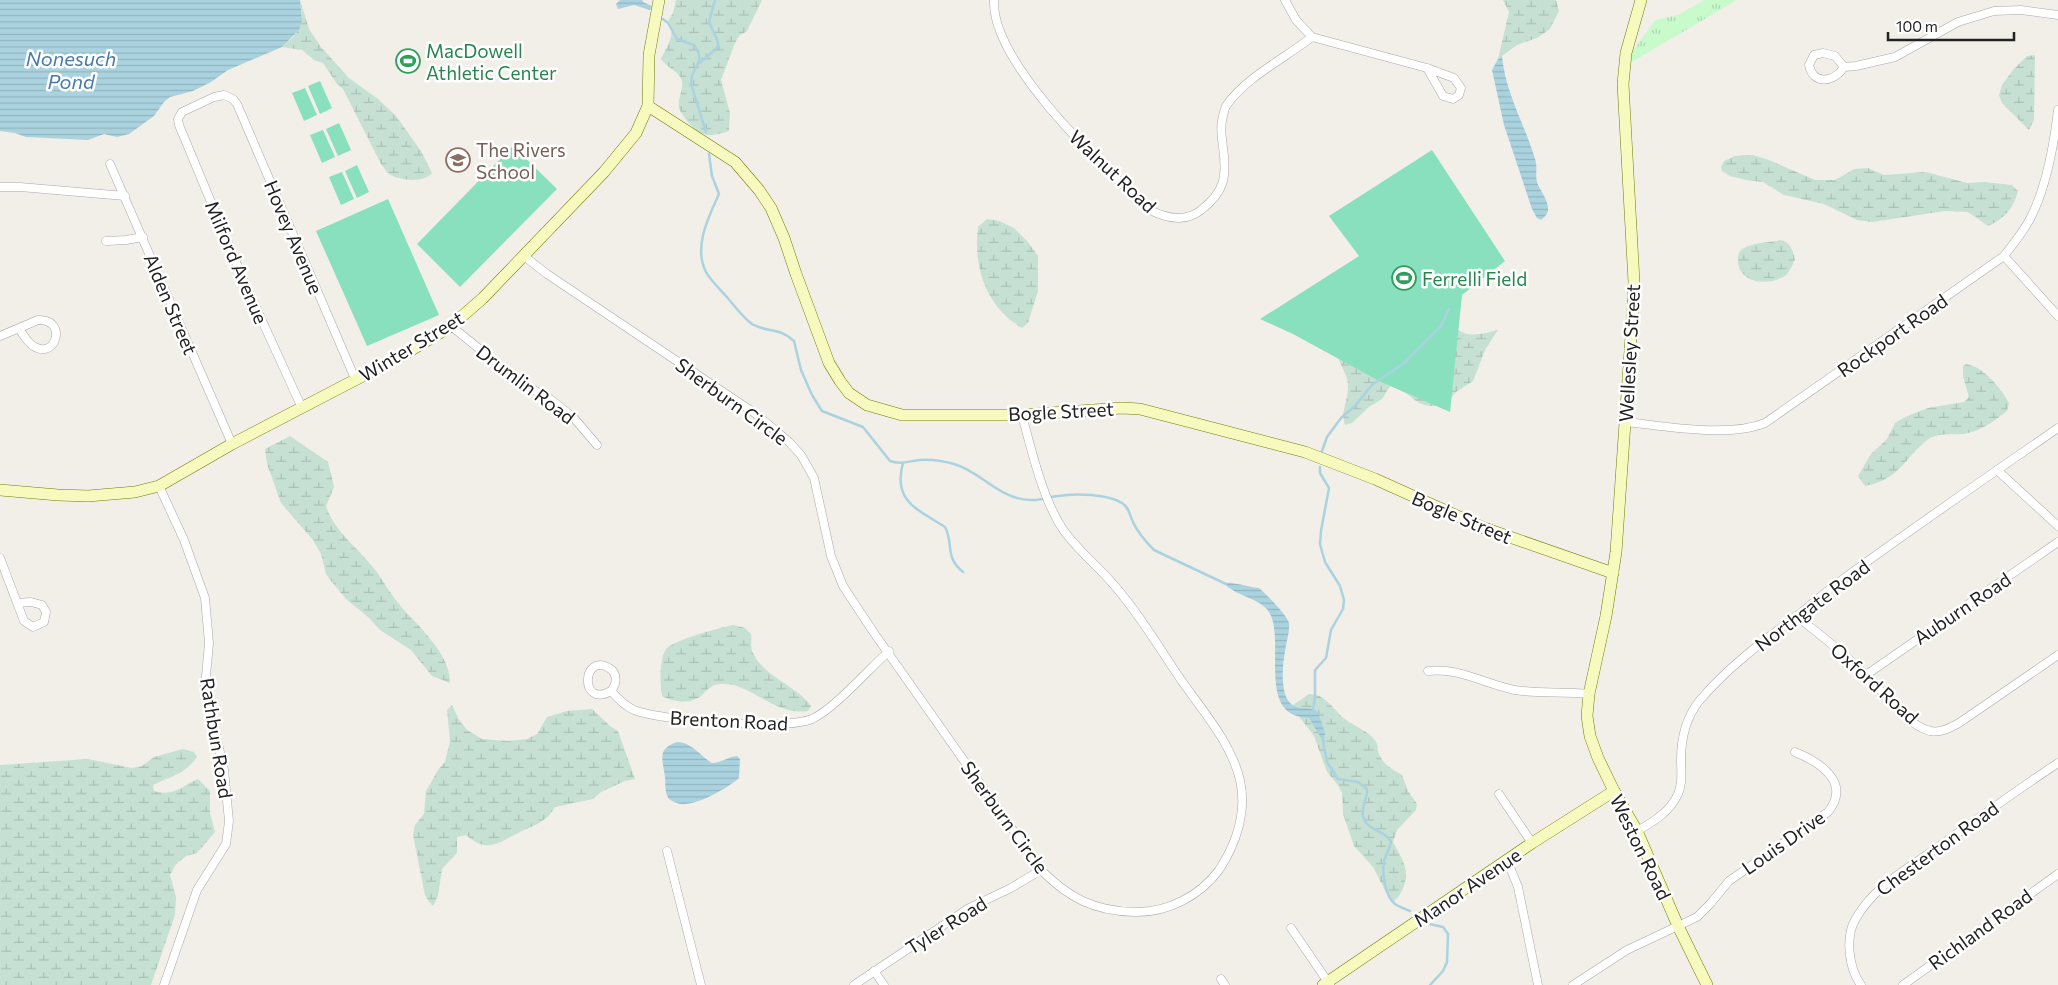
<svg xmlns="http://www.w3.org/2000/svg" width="2058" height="985" font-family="Commissioner,sans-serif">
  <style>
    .wetland { fill: url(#wetland-marsh) }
    .park { fill: url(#park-tufts) }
    .pitch { fill: #88e0be }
    .water { fill: url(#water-rules) }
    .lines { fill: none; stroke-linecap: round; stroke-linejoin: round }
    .stream { stroke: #aad3df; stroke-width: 2.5 }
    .street-casing { stroke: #a9a9a9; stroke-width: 9 }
    .secondary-casing { stroke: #707d05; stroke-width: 12 }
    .street { stroke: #fff; stroke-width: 8 }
    .secondary { stroke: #f7fabf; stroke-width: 11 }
    .labels { text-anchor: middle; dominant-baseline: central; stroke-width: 5; stroke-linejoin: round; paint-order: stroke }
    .leisure-label { font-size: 19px; fill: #27864d; stroke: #fff; text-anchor: start }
    .education-label { font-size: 19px; fill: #785e54; stroke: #fff; text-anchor: start }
    .street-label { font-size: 19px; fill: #222; stroke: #fff }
    .water-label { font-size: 20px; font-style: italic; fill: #4a7aab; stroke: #fff }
  </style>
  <defs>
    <pattern id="wetland-marsh" width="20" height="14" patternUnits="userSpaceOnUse" patternTransform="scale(1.25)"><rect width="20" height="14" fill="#c6e0d4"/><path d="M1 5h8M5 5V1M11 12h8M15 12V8" fill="none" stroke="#aac0b6"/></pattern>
    <pattern id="park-tufts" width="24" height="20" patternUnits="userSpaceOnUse" patternTransform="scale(1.25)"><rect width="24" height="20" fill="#c8facc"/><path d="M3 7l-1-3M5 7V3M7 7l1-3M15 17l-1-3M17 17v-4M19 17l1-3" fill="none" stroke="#acd6af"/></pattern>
    <pattern id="water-rules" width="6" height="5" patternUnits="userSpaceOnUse" patternTransform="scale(1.25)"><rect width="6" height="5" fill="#aad3df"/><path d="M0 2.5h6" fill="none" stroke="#92b5bf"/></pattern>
  </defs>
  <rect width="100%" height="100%" fill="#f2efe9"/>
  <g class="wetland">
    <path d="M300 0 309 29 321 47 349 78 378 99 396 116 421 151 432 173C424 183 400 181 389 174 386 172 384 167 381 164L343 89 337 84 323 63 314 60 302 50 282 47C301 32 304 23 300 0Z"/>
    <path d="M676 0H762L747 31 739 36 735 43 721 80 730 113 729 131C709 138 701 137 687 121 685 118 680 112 679 108 677 99 684 90 682 81 679 71 667 68 661 59 667 46 677 34 668 21L673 13Z"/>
    <polygon points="1503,0 1556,0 1559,11 1550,29 1537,38 1517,45 1498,59 1509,12"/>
    <polygon points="2035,55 2034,120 2029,130 2002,103 1999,95 2002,85 2013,70 2027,56"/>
    <path d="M1753 155 1769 160 1815 180H1835L1854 169 1868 168 1884 175 1926 172 1967 183 1985 182 2012 185 2018 191C2014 208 2004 219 1988 226L1968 212 1945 211 1872 222 1857 220 1824 204 1784 195 1763 182 1746 180 1730 176 1722 171 1721 167 1724 161 1735 156Z"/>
    <path d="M987 219 999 221 1014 228 1027 241 1038 256V291L1028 323 1022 328C986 307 973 267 978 227Z"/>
    <path d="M1781 240C1791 243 1793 251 1795 260 1792 265 1789 273 1785 276 1769 286 1740 284 1738 262 1738 258 1738 254 1740 251 1749 242 1770 243 1781 240Z"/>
    <path d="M1455 327C1467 339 1483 334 1498 330L1485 350 1473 381 1456 392 1446 405C1413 410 1418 396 1391 385L1382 399 1369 407 1352 423 1345 425C1340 413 1348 400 1348 388 1349 376 1341 368 1338 357Z"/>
    <path d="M1966 364C1984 367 2000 387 2009 403L2007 411C1994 421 1980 432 1963 434 1953 435 1942 433 1932 437 1927 439 1922 445 1917 449 1900 468 1892 481 1865 486L1858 476 1871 454 1887 439 1895 423 1905 417 1928 408 1964 402 1969 397 1963 376V366Z"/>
    <path d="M290 436 328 462 334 487 326 506C334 531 356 546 372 566 382 578 389 592 399 604 417 626 450 652 450 683L432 676 411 650 380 630 368 617 346 599 331 581 326 574 321 554 313 540 281 503 267 464 265 449Z"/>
    <path d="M733 625 745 628 751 634C752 640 750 648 753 653 763 676 796 685 811 706L808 711C775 716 753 685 725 684 714 683 709 688 702 695 692 705 673 702 662 696 660 684 659 660 666 649 673 640 720 628 733 625Z"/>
    <path d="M1309 694C1325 693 1334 711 1346 720 1355 727 1372 732 1377 744 1378 746 1377 749 1378 751 1382 764 1391 769 1402 775L1408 791 1417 804 1416 810 1397 830 1393 842C1401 857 1411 870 1403 888 1401 893 1399 897 1394 901L1390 900 1373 867 1354 846 1343 814 1342 793 1338 785 1327 772 1314 736 1297 714 1293 705Z"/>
    <path d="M452 705 458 718 467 730 482 739 508 741 527 739 537 734 547 717 567 711 592 709 610 726 618 731 635 779 625 781 601 792 593 799 555 807C548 820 536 825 524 830 502 840 489 856 466 835L457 837V853L442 869 438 896 433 906 429 902 425 895 413 835 415 825 424 814 426 791 438 770 445 762 450 741 447 710Z"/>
    <path d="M183 749 194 752 197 757C184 775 171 776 153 785L154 791C175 797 181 786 198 779L210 791V813L215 832 197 853 186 856 176 864 170 875 176 897 175 915 151 985H0V765L88 759 132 768 142 766 154 757Z"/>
  </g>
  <polygon class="park" points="1704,0 1737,0 1620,69 1655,20 1678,15"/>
  <g class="pitch">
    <polygon points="320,81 332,108 320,114 308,86"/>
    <polygon points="305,88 317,115 304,121 292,93"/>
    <polygon points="339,123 351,150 338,156 326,129"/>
    <polygon points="323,130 335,157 322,163 310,135"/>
    <polygon points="513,146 557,189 460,287 417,244"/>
    <polygon points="1432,150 1505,261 1462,295 1450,412 1381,382 1293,334 1260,319 1359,256 1329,216"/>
    <polygon points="357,165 369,192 357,198 345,171"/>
    <polygon points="342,172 354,199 341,205 329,177"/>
    <polygon points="388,199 439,315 367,346 316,231"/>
  </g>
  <g class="water">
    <polygon points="0,0 300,0 302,20 299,30 282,47 228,70 211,82 193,91 170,97 164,102 154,116 129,134 117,137 104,134 88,140 26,137 15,133 0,131"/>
    <polygon points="620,0 642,0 643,2 652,6 650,10 634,5 618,9 616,4"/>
    <path d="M1502 56C1505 92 1525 125 1535 159 1538 167 1535 175 1537 182 1540 191 1549 200 1548 211 1547 215 1544 217 1541 220L1537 218 1532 209 1504 125 1492 70 1498 59Z"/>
    <path d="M1224 583C1236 582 1246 587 1259 588 1265 593 1287 615 1289 623 1290 631 1287 639 1286 646 1283 660 1279 691 1290 703 1299 712 1309 705 1318 712L1325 733 1324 743 1309 718C1305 718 1301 717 1297 716 1260 705 1285 638 1269 612 1259 597 1236 597 1224 583Z"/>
    <path d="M677 742C693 743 699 755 712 763 721 763 727 757 737 756L740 759 739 778C728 788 699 804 685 804 679 805 674 802 669 799 664 791 666 786 665 777 663 760 656 749 677 742Z"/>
  </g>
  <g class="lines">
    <g class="stream">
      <path d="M663 19 668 23 677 39 694 45C708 64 690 66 691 84L706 132"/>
      <polyline points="700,63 718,47 718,42 709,22 715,0"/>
      <path d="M709 154 712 176 719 194C709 216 693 247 706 272 711 281 719 288 726 296 734 305 742 317 752 324 767 333 780 327 794 341L801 370 812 395 822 411 863 427 890 461C901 465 909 461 920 460 931 459 943 461 954 464 982 472 1001 501 1032 500 1041 500 1050 497 1058 496 1075 493 1108 494 1122 503 1130 508 1129 515 1133 522 1138 533 1146 542 1154 550L1226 584"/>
      <polyline points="1322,451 1327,437 1341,418 1355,406 1372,385 1404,363 1441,326 1449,309"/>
      <path d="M903 463C892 502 919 510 945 527 954 543 944 557 963 572"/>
      <polyline points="1313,710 1315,696 1315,670 1326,658 1331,630 1343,609 1344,600 1340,586 1325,562 1320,544 1321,531 1329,488 1320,473 1320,467"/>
      <path d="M1323 740 1327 762 1338 779 1358 782 1367 789C1368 798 1361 806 1363 816 1367 832 1385 829 1391 842 1390 849 1385 855 1384 862 1382 874 1385 896 1395 904 1399 907 1405 909 1410 911"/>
      <polyline points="1425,923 1443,927 1448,934 1447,962 1443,971 1430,985"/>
    </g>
    <g class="street-casing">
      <g id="street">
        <path d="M994 0C991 63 1104 167 1148 209 1165 218 1185 223 1201 210 1225 192 1227 176 1223 147 1222 138 1220 130 1222 121 1223 116 1224 110 1226 106 1245 78 1285 58 1312 37"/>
        <polyline points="1285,0 1296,20 1312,37 1427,68 1454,78 1461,88 1459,95 1453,99 1443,96 1427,68"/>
        <path d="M1823 53 1835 56 1844 67C1835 82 1813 86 1809 65L1814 55Z"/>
        <polyline points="1844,67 1856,66 1895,57 1958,22 1994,11 2021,10 2058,15"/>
        <polyline points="110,164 232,444"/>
        <polyline points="0,187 20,187 125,196"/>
        <polyline points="106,241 126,240 143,237"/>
        <path d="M524 256 547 274 756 414 789 442 801 455 814 478 831 556 843 586 874 633 1041 870C1069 898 1094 911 1134 912 1167 913 1200 896 1219 870 1236 844 1247 812 1240 780 1231 742 1201 709 1179 677 1158 646 1138 612 1113 584 1097 565 1076 549 1062 528 1043 499 1031 449 1022 415"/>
        <polyline points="2004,256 2058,316"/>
        <polyline points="451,326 523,384 550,399 573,417 597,445"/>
        <path d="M0 336 38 320C68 319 56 359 35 347 28 344 24 335 19 329"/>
        <polyline points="302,408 243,279 179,125 178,119 182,112 214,97 224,95 233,99 237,104 356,381"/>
        <path d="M1626 422C1665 426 1728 438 1765 423L2004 256C2014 243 2025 230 2032 215 2047 184 2054 144 2058 110"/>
        <polyline points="1997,470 2058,526"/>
        <polyline points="159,486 184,540 205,598 209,643 205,687 224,770 229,821 226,844 197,890 164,985"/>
        <polyline points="0,558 24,621 33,627 44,622 46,612 42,605 31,602 18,603"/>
        <path d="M1796 616C1820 634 1843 653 1864 673 1882 690 1906 725 1930 731 1941 733 1950 728 1959 723L2058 655"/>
        <path d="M1428 671C1458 667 1485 684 1515 690 1539 694 1564 691 1589 694"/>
        <polyline points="1866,675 2058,542"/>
        <path d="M611 691C579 709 582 652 609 668 618 673 617 684 611 691 618 699 625 706 634 710 661 721 786 730 812 719 834 709 869 669 889 651"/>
        <polyline points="1499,794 1532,843"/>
        <path d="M1637 831C1653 822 1670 812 1678 794 1683 783 1681 772 1681 760 1681 739 1686 717 1700 700 1728 667 1762 642 1797 616 1810 606 1822 595 1835 585 1908 531 1983 480 2058 428"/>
        <polyline points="667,851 701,985"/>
        <polyline points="1507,860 1518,887 1538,985"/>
        <polyline points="1291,928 1330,985"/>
        <polyline points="874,971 884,985"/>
        <polyline points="1221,979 1225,985"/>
        <polyline points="854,985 969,908 1011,888 1041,870"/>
        <path d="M1573 985 1627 950 1697 917 1710 904 1729 881 1828 812C1852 782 1819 762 1795 752"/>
        <path d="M1861 985C1849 969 1845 938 1855 920 1873 887 1907 869 1937 848 1977 819 2017 790 2058 763"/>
        <polyline points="1903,985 2058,874"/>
      </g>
    </g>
    <g class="secondary-casing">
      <g id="secondary">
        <polyline points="1641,0 1626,53 1623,84 1634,282 1633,308 1616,552 1606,616 1589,694 1587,716 1590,736 1598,758 1614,791 1637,831 1678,926 1707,985"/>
        <polyline points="648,106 735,162 759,190 771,208 784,238 796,274 829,363 840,381 849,393 867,405 902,415 1022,415 1122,408 1140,409 1305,452 1375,479 1484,528 1613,573"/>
        <polyline points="0,490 58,495 88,496 135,492 159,486 232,444 403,355 451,326 483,298 604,172 636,133 648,106 649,55 659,0"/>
        <polyline points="1323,985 1532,843 1614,791"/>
      </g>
    </g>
    <use href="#street" class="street"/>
    <use href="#secondary" class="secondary"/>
  </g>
  <defs>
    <g id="stadium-ring" transform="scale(1.25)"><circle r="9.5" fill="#fff" stroke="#2e9e5b" stroke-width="1.5"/><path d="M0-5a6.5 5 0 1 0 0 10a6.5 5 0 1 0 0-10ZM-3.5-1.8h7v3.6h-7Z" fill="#2e9e5b"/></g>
    <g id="school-ring" transform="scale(1.25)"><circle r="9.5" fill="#fff" stroke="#8d6e63" stroke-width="1.5"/><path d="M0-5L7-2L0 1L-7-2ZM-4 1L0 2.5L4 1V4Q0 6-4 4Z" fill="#8d6e63"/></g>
  </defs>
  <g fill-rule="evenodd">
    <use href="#stadium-ring" x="408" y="61"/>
    <use href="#school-ring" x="458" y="160"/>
    <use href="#stadium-ring" x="1404" y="278"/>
  </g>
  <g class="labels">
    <g class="leisure-label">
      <text x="426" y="50">MacDowell<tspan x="426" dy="22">Athletic Center</tspan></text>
      <text x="1422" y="278">Ferrelli Field</text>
    </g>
    <g class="education-label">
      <text x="476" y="149">The Rivers<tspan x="476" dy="22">School</tspan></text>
    </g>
    <g class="street-label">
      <text transform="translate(1113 171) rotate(43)">Walnut Road</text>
      <text transform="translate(294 237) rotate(67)">Hovey Avenue</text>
      <text transform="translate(237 262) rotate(67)">Milford Avenue</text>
      <text transform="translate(171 304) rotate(67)">Alden Street</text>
      <text transform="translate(1892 335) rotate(-35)">Rockport Road</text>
      <text transform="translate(411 346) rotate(-31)">Winter Street</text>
      <text transform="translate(1629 353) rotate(-87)">Wellesley Street</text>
      <text transform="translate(526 384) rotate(37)">Drumlin Road</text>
      <text transform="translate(732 401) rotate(36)">Sherburn Circle</text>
      <text transform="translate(1061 411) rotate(-3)">Bogle Street</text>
      <text transform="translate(1462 517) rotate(23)">Bogle Street</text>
      <text transform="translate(1812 605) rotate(-37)">Northgate Road</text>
      <text transform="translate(1962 608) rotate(-34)">Auburn Road</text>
      <text transform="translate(1875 683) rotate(42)">Oxford Road</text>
      <text transform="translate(729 720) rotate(3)">Brenton Road</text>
      <text transform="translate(217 738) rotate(81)">Rathbun Road</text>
      <text transform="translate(1005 817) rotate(54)">Sherburn Circle</text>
      <text transform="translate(1783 842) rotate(-35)">Louis Drive</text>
      <text transform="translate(1641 847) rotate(64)">Weston Road</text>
      <text transform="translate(1937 848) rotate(-36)">Chesterton Road</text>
      <text transform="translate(1467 887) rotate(-34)">Manor Avenue</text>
      <text transform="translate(946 925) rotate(-32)">Tyler Road</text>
      <text transform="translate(1980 929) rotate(-36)">Richland Road</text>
    </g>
    <g class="water-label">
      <text x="71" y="58">Nonesuch<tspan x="71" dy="23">Pond</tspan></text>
    </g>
  </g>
  <path d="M1888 32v8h126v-8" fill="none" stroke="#222222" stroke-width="2.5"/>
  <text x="1896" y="32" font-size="15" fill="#222222" stroke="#ffffff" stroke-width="4" paint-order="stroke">100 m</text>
</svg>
